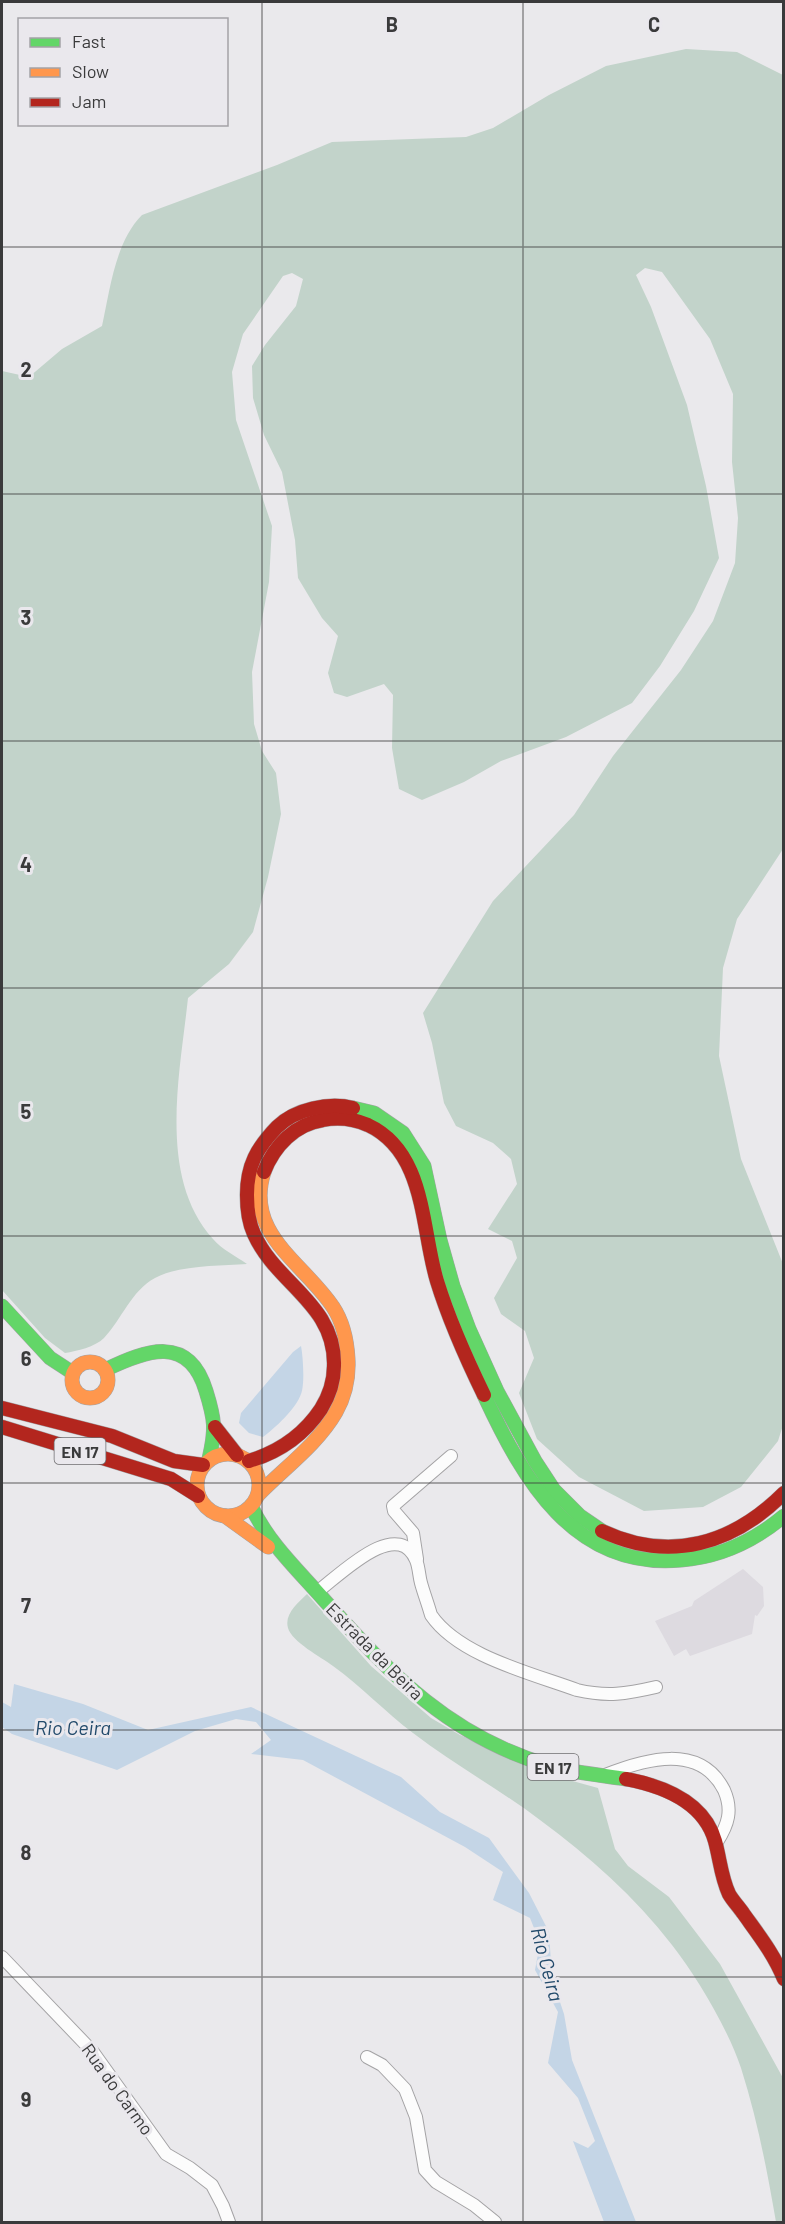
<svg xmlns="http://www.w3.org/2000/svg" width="785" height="2224" font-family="Barlow,sans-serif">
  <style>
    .built { fill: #dddae0 }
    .forest { fill: #c2d3ca }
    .water { fill: #c4d5e6 }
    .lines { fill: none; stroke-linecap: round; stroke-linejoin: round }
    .street-casing { stroke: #a4a3a5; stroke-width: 14 }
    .fast-casing { stroke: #a4a3a5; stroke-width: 15 }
    .slow-casing { stroke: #a4a3a5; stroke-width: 15 }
    .jam-casing { stroke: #a4a3a5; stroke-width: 15 }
    .street { stroke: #fcfcfc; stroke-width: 12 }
    .fast { stroke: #63d668; stroke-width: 14 }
    .slow { stroke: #ff974d; stroke-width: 14 }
    .jam { stroke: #b3261e; stroke-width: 14 }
    .grid { fill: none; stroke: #3a3a3b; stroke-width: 1.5; stroke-opacity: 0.55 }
    .labels { text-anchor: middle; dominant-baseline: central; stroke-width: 6; stroke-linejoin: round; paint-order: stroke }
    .shield { fill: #eae8ed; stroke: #6f6e70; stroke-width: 1.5 }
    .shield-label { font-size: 16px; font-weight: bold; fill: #3a3a3b }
    .street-label { font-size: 18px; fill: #3a3a3b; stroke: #eae8ed }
    .water-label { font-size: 20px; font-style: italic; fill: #224a6b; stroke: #eae8ed }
    .grid-label { font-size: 20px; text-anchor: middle; font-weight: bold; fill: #3a3a3b; stroke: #eae8ed; stroke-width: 6; stroke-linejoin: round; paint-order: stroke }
  </style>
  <rect width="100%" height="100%" fill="#eae9ec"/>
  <polygon class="built" points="743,1569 763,1587 764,1606 757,1616 755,1615 752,1634 690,1656 686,1649 674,1656 655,1621 692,1606 694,1601"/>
  <g class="forest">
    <path d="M686 49 737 52 783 75V849L737 919 723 968 719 1056 741 1159 783 1264 782 1307 784 1422 778 1441 741 1487 703 1507 644 1511 579 1477 537 1439 519 1393 534 1358 525 1331 501 1314 494 1298 517 1258 512 1241 488 1229 517 1184 511 1159 493 1143 456 1126 444 1103 432 1043 423 1013 493 901 574 815 613 756 681 670 713 621 735 563 738 518 732 462 733 394 710 339 662 272 645 268 636 275 651 307 687 405 706 486 719 558 694 611 660 666 632 703 566 737 501 761 464 782 422 800 399 789 392 748 393 695 384 684 347 697 334 693 328 673 338 636 322 618 298 578 295 540 282 472 264 435 253 398 252 366 265 345 296 306 303 279 292 273 283 276 243 334 232 372 236 420 272 526 269 582 252 672 254 724 262 751 276 773 281 814 268 877 253 932 229 964 188 998C180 1074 157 1177 213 1239 221 1249 236 1256 247 1264 219 1266 179 1265 155 1278 131 1291 122 1319 104 1338 95 1347 77 1351 65 1353L45 1338 2 1290V371L29 377 62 349 102 326C110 290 115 242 142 215L277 165 332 142 466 137 493 128 549 95 606 66Z"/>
    <path d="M307 1594 371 1666 431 1718 460 1735 558 1777 598 1788 615 1849 628 1866 669 1897 720 1964 783 2078V2222H776C767 2170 757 2118 741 2068 728 2029 697 1977 672 1945 635 1897 589 1856 540 1820 499 1789 453 1764 413 1733 385 1712 361 1686 333 1666 321 1657 292 1642 288 1628 284 1614 298 1603 307 1594Z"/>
  </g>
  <g class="water">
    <path d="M301 1346C303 1356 305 1384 301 1394 296 1409 275 1428 263 1437L249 1433 239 1423 241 1413 293 1352Z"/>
    <polygon points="14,1684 83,1704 148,1730 251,1707 401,1777 440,1812 489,1838 529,1893 549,1932 552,1978 564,2014 572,2060 636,2222 604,2222 573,2141 588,2148 595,2141 578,2098 548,2063 558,2012 535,1970 540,1943 530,1918 493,1900 503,1872 465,1847 303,1760 251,1754 271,1740 256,1722 236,1719 195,1731 117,1770 12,1734 2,1727 2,1702 11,1707"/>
  </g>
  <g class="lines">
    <g class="street-casing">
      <g id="street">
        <polyline points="417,1559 413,1533 394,1511 393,1506 451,1456"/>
        <path d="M317 1592C339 1576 397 1516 416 1560 419 1567 419 1576 421 1583 424 1594 428 1604 431 1615 459 1656 531 1673 577 1690 607 1697 626 1694 656 1687"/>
        <path d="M605 1775C645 1759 700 1743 724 1790 733 1810 728 1825 717 1842"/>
        <polyline points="2,1957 93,2052 166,2154 190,2168 212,2185 223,2206 229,2222"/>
        <polyline points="367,2057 382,2065 405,2089 416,2117 425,2170 436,2182 474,2205 495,2222"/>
      </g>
    </g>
    <g class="fast-casing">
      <g id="fast">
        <polyline points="353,1108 374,1113 403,1133 424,1166 440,1240 453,1286 469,1329 497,1391 535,1461 554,1490 580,1516 602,1531"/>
        <polyline points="2,1306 50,1358 73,1373"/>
        <path d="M105 1370C146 1350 189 1334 206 1391 215 1420 216 1429 209 1459"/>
        <path d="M484 1395C523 1479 574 1570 681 1560 721 1557 754 1541 784 1516"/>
        <path d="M251 1506C269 1544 299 1571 326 1602 392 1676 451 1737 550 1766 575 1773 600 1775 626 1779"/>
      </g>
    </g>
    <g class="slow-casing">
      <g id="slow">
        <circle cx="90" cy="1380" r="18"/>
        <circle cx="228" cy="1485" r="31"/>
        <path d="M258 1495C284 1468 317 1445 336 1412 345 1396 349 1377 348 1359 347 1341 343 1322 333 1307 304 1263 244 1234 264 1172"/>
        <polyline points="225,1516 268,1547"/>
      </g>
    </g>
    <g class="jam-casing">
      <g id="jam">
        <path d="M264 1172C274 1146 295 1124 323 1120 338 1117 354 1119 368 1125 426 1152 421 1228 437 1281 449 1320 466 1358 484 1395"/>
        <polyline points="2,1408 112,1436 174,1461 203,1465"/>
        <polyline points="2,1427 171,1479 198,1496"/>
        <polyline points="215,1427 237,1455"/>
        <path d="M249 1461C279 1452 303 1436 321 1409 329 1396 334 1382 334 1366 336 1304 276 1284 254 1234 248 1221 247 1209 247 1195 247 1165 257 1148 277 1127 295 1109 329 1102 353 1108"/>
        <path d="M602 1531C670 1563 733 1544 784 1493"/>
        <path d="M626 1779C663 1786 704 1802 715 1841 720 1859 721 1877 729 1894 733 1901 739 1907 743 1913 758 1934 774 1954 784 1979"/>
      </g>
    </g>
    <use href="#street" class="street"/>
    <use href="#fast" class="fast"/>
    <use href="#slow" class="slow"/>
    <use href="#jam" class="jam"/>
  </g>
  <path class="grid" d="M262 2V2222M523 2V2222M2 247H784M2 494H784M2 741H784M2 988H784M2 1236H784M2 1483H784M2 1730H784M2 1977H784"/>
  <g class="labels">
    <g class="shield">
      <rect x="54.5" y="1438" width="51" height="26" rx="4.5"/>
      <rect x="527.5" y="1754" width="51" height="26" rx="4.5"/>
    </g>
    <g class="shield-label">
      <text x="80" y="1451">EN 17</text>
      <text x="553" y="1767">EN 17</text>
    </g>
    <g class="street-label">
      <text transform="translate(375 1651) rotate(45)">Estrada da Beira</text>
      <text transform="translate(118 2089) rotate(54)">Rua do Carmo</text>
    </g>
    <g class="water-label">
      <text x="73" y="1727">Rio Ceira</text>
      <text transform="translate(548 1964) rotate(75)">Rio Ceira</text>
    </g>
  </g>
  <g class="grid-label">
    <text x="392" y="32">B</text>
    <text x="654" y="32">C</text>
    <text x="26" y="377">2</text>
    <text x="26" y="625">3</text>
    <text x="26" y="872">4</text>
    <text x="26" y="1119">5</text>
    <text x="26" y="1366">6</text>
    <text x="26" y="1613">7</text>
    <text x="26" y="1860">8</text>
    <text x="26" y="2107">9</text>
  </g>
  <rect width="785" height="2224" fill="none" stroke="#3a3a3b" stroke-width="6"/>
  <rect x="18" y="18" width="210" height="108" fill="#eae8ed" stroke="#a4a2a6" stroke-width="1.5"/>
  <rect x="30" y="38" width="30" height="9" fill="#63d668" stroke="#a4a2a6" stroke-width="1.5"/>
  <text x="72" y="48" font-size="18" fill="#3a3a3b">Fast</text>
  <rect x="30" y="68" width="30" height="9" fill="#ff974d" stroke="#a4a2a6" stroke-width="1.5"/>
  <text x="72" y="78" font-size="18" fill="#3a3a3b">Slow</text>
  <rect x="30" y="98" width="30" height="9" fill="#b3261e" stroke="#a4a2a6" stroke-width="1.5"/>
  <text x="72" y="108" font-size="18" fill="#3a3a3b">Jam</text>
</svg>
